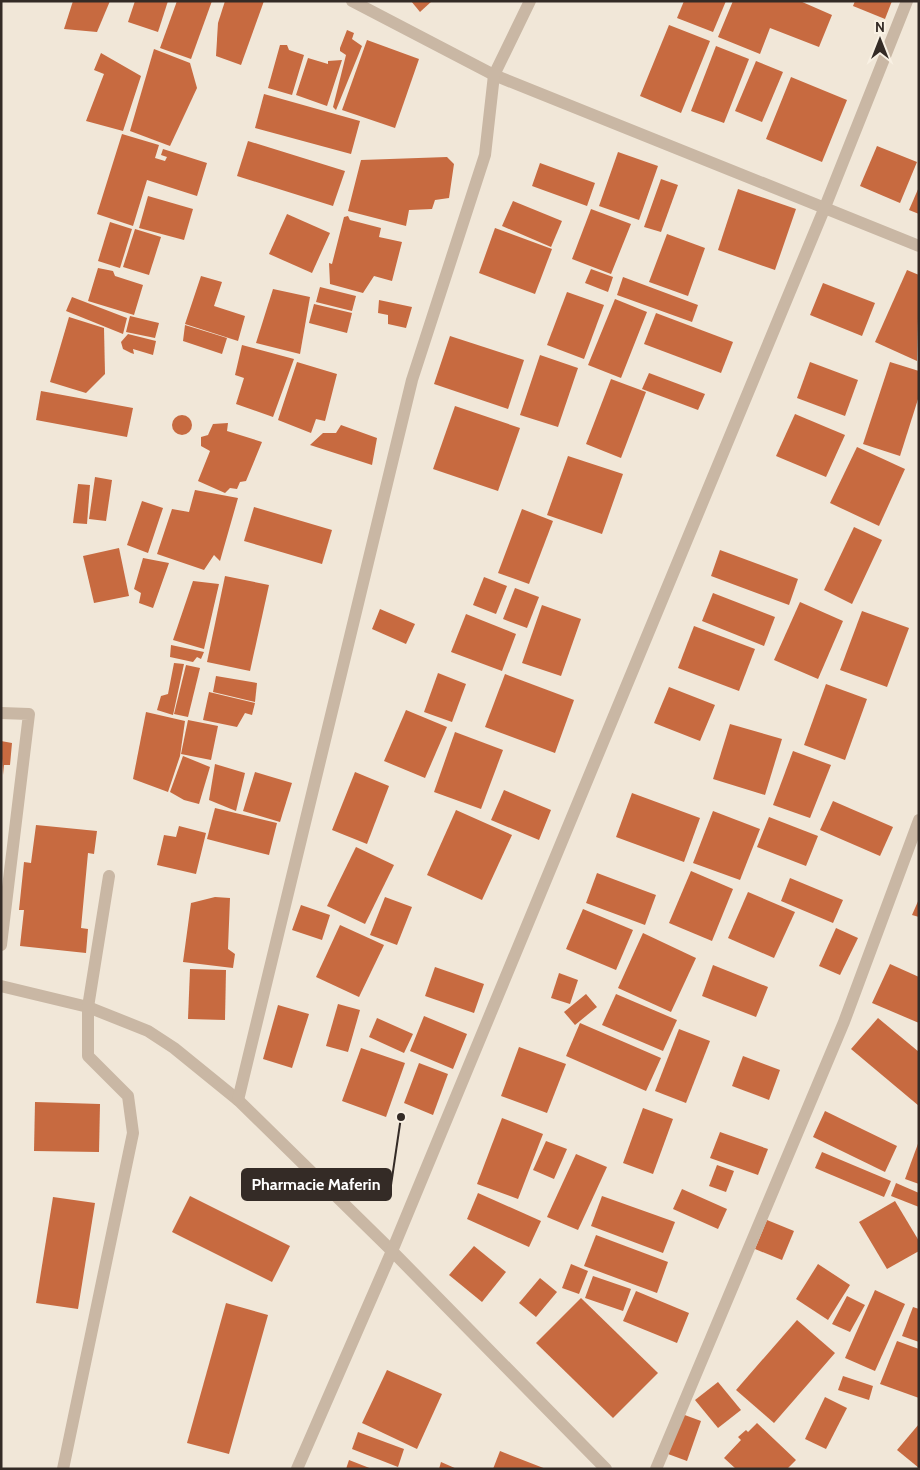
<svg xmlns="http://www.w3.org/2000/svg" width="920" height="1470" font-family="Cabin,sans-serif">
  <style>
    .building { fill: #c76a40 }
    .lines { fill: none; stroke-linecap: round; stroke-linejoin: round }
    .minor { stroke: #c9b7a4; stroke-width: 12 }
    .leader { fill: none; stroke: #342b26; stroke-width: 2 }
    .callout-dot { fill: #342b26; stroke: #f9f1e4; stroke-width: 2 }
    .callout { fill: #342b26; stroke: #342b26; stroke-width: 2 }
    .callout-label { font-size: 16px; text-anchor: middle; font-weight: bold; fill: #fff }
  </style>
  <rect width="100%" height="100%" fill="#f1e7d8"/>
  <g class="building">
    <polygon points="73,1 110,1 97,32 64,29"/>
    <polygon points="135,1 168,1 158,32 128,22"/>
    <polygon points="177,1 212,1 191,59 160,48"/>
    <polygon points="225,1 264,1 241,65 216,56 218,23"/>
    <polygon points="411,1 432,1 420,12"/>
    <polygon points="684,1 726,1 713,32 677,18"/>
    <polygon points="733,1 800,1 832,15 819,47 770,28 760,54 718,37"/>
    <polygon points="855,1 892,1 885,19 853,6"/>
    <polygon points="669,25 710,41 681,113 640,96"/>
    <polygon points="347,30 354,33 352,39 362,46 336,110 333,107 346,55 340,51 340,48"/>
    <polygon points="367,40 419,59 395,128 342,110"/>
    <polygon points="280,45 287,45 289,50 304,55 292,95 268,88"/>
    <polygon points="716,46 749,59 724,123 691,111"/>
    <polygon points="154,49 190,63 197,88 170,146 130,131"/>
    <polygon points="101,53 141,76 123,131 86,121 104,74 94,70"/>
    <polygon points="308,58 328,64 328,61 342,60 327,106 296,95"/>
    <polygon points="756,61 783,72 762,122 735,111"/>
    <polygon points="791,77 847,100 822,162 766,139"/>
    <polygon points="264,94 360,121 351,154 255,128"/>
    <polygon points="122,134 159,145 155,158 165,161 167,157 161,155 163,149 207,163 197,196 147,180 133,226 97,214"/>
    <polygon points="248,141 345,171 333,206 237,176"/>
    <polygon points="877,146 917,162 900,203 860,186"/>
    <polygon points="618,152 658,166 639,220 599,206"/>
    <polygon points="447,157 454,164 449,198 435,200 432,209 409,210 406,226 348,211 361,160"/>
    <polygon points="540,163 595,183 587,206 532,186"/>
    <polygon points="661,179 678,185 661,232 644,227"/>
    <polygon points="919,187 919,214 909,210"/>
    <polygon points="738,189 796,209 775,270 718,250"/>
    <polygon points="148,196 193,209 184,240 139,228"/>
    <polygon points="513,201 562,221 551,247 502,226"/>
    <polygon points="591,209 631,224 611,274 572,259"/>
    <polygon points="287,214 330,233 312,273 269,254"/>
    <polygon points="348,216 350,220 381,228 379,237 402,242 392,281 374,276 363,293 330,284 329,263 332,264 344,217"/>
    <polygon points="110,222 132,229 120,268 98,261"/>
    <polygon points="495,228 552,249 535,294 479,273"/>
    <polygon points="135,229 161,237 149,275 123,267"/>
    <polygon points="667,234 705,248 688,296 649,282"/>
    <polygon points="98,268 113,271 115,276 143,285 134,315 88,301"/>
    <polygon points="591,269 613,277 608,292 585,283"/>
    <polygon points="907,270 919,275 917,361 875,342"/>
    <polygon points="201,276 222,282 214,306 245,316 238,341 185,324"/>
    <polygon points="623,277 698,305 692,322 617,295"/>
    <polygon points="823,283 875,303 862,336 810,315"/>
    <polygon points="320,287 356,296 352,311 316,302"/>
    <polygon points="273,289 310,297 300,354 256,343"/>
    <polygon points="567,292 604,305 584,359 547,345"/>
    <polygon points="72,297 127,318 123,334 66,311"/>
    <polygon points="615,299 647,312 621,378 588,365"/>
    <polygon points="379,300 412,307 406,328 388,324 388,315 378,313"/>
    <polygon points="314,304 352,313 347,333 309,323"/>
    <polygon points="656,313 733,342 721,373 644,344"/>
    <polygon points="130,316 159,323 155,338 126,332"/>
    <polygon points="69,317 104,328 105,374 86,393 50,382"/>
    <polygon points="185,325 227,338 222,354 183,341"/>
    <polygon points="128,334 156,341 153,355 133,349 134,354 131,353 123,349 121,342"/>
    <polygon points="450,336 524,360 508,409 434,384"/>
    <polygon points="242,345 294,359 273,417 236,404 244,378 235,375"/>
    <polygon points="540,355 578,368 558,427 520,415"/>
    <polygon points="297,362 337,374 325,421 316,419 311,433 278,420"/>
    <polygon points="810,362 858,380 845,416 797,398"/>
    <polygon points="890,362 919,371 919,396 900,456 863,444"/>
    <polygon points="649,373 705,394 698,410 642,389"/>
    <polygon points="611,379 646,392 621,458 586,444"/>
    <polygon points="41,391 133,408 127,437 36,420"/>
    <polygon points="455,406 520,428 498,491 433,469"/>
    <polygon points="795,414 845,435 826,477 776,456"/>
    <circle cx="182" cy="425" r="10"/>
    <polygon points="228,423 227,431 262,442 246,481 240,482 237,489 230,488 225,493 198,481 210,451 201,446 201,437 208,435 213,424"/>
    <polygon points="341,425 377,438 372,465 310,445 323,433 336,433"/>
    <polygon points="857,447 905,469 879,526 830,503"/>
    <polygon points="568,456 623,474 602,534 547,515"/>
    <polygon points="95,477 112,480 106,521 89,519"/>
    <polygon points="78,484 90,485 87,524 73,523"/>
    <polygon points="195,490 238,498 220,561 214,555 204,570 157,554 172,509 189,512"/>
    <polygon points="142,501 163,508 148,553 127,545"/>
    <polygon points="254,507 332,530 322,564 244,541"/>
    <polygon points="522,509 553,521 529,584 498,573"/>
    <polygon points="854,527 882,540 852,604 824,590"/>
    <polygon points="119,548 129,596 94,603 83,556"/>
    <polygon points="720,550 798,579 789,605 711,576"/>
    <polygon points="143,558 169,563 153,608 139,603 141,593 134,589"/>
    <polygon points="225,576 269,585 250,671 207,662"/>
    <polygon points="484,577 507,586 496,614 473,605"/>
    <polygon points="193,581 219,584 204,649 173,640"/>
    <polygon points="515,588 539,597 527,628 503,619"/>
    <polygon points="713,593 775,617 764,646 702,621"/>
    <polygon points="800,602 843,621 818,679 774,660"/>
    <polygon points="542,605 581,619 561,676 522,663"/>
    <polygon points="380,609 415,624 406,644 372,629"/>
    <polygon points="862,611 909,628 887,687 840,670"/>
    <polygon points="466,614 516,634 502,671 451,652"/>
    <polygon points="694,626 755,649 739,691 678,668"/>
    <polygon points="171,645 204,652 201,659 197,657 193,662 170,657"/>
    <polygon points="174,663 184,664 173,715 157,710 161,696 168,694"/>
    <polygon points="186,665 200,668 188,717 174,714"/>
    <polygon points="438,673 466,684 452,722 424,712"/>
    <polygon points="505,674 574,700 555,753 485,727"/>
    <polygon points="216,676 257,683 255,702 213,692"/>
    <polygon points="826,684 867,699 845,760 804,745"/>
    <polygon points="669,687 715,705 700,741 654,723"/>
    <polygon points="209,692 255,703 252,715 245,713 237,727 203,720"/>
    <polygon points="406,710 447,727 425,778 384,761"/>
    <polygon points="146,712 185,721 180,756 168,792 133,779"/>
    <polygon points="188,720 218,726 211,760 181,754"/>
    <polygon points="730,724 782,739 765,795 713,779"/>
    <polygon points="455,732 503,750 481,809 434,792"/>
    <polygon points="1,741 12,743 10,765 4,765 3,775"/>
    <polygon points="793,751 831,765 810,818 773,805"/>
    <polygon points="183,756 210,767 199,804 184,800 170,792"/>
    <polygon points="215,764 245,773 236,811 209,800"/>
    <polygon points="255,772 292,783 280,822 243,811"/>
    <polygon points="355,772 389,786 367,844 332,830"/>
    <polygon points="504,790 551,810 539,840 491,820"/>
    <polygon points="632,793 700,818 684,862 616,837"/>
    <polygon points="833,801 893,827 880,856 820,830"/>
    <polygon points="215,808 277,823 269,855 207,839"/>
    <polygon points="456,810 512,835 482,900 427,875"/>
    <polygon points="713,811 760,829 740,880 693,863"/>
    <polygon points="769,817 818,836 806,866 757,847"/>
    <polygon points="36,825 97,831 94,854 88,853 81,928 88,929 86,953 20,946 24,910 19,910 24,862 31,863"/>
    <polygon points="179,826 206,833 196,874 157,865 164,835 176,837"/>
    <polygon points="356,847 394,865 365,924 327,906"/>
    <polygon points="691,871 733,889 712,941 669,923"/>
    <polygon points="597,873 656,895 645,925 586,903"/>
    <polygon points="790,878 843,900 833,923 781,901"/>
    <polygon points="748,892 795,912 774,958 728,938"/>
    <polygon points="215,897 230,898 228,949 235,954 233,968 183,962 191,903"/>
    <polygon points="385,897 412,907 397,945 370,935"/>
    <polygon points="919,899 919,917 912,915"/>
    <polygon points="301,905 330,915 322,940 292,930"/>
    <polygon points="583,909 633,930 616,970 566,949"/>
    <polygon points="340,925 384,945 359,997 316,977"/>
    <polygon points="836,928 858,938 840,975 819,966"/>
    <polygon points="643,933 696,958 671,1012 618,988"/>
    <polygon points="890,964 919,977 919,1023 872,1003"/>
    <polygon points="713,965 768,987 756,1017 702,996"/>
    <polygon points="435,967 484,984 474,1013 425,996"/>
    <polygon points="190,969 226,970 225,1020 188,1019"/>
    <polygon points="559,973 578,980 570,1004 551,998"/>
    <polygon points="586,994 597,1007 575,1025 564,1012"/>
    <polygon points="616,994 677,1020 663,1051 602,1025"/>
    <polygon points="338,1004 360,1010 348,1052 326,1046"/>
    <polygon points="278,1005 309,1014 292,1068 263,1059"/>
    <polygon points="424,1016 467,1034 453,1069 410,1051"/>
    <polygon points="377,1018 413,1034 404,1053 369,1037"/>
    <polygon points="878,1018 919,1052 919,1106 851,1049"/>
    <polygon points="580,1023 661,1058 646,1091 566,1056"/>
    <polygon points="679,1029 710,1041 686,1103 655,1091"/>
    <polygon points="519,1047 566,1064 547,1113 501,1096"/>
    <polygon points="361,1048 405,1063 386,1117 342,1101"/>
    <polygon points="743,1056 780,1070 769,1100 732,1086"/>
    <polygon points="419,1063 448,1074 433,1115 404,1103"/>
    <polygon points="35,1102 100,1104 99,1152 34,1151"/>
    <polygon points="643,1108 673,1119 653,1174 623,1163"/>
    <polygon points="825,1111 897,1146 885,1172 813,1137"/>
    <polygon points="502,1118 543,1134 518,1199 477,1184"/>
    <polygon points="720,1132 768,1149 758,1175 710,1158"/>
    <polygon points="546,1141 567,1149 554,1179 533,1170"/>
    <polygon points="919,1141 919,1184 905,1179"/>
    <polygon points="822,1152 891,1181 884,1197 815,1168"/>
    <polygon points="576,1154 607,1167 578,1230 547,1217"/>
    <polygon points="717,1165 734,1171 726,1192 709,1186"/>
    <polygon points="896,1183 919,1193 919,1207 891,1196"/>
    <polygon points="682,1189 727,1209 718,1229 673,1209"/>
    <polygon points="478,1193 541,1221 529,1247 467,1219"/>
    <polygon points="190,1196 290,1246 272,1282 172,1232"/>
    <polygon points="602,1196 675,1222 663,1253 591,1226"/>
    <polygon points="53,1197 95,1203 78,1309 36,1303"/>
    <polygon points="895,1201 919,1241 919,1251 887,1269 859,1222"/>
    <polygon points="767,1220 794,1231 782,1260 755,1249"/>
    <polygon points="596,1235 668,1262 657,1293 584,1266"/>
    <polygon points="474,1246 506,1272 482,1302 449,1275"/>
    <polygon points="571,1264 588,1271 579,1294 562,1288"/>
    <polygon points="818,1264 850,1285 828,1320 796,1299"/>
    <polygon points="593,1276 631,1289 623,1311 585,1298"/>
    <polygon points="540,1278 557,1292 536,1317 519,1303"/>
    <polygon points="875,1290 905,1304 875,1371 845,1358"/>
    <polygon points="636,1291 689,1313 677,1343 623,1321"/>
    <polygon points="847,1296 865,1305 850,1332 832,1324"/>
    <polygon points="581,1298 658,1373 613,1418 536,1343"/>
    <polygon points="226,1303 268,1315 229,1454 187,1443"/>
    <polygon points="913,1307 919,1309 919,1342 902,1336"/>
    <polygon points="797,1320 835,1353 774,1423 736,1390"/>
    <polygon points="897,1341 919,1349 919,1398 880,1384"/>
    <polygon points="387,1370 442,1394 417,1449 362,1423"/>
    <polygon points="843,1376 873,1386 869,1400 838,1390"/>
    <polygon points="718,1382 741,1410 718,1428 695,1400"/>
    <polygon points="825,1397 847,1408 826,1449 805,1439"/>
    <polygon points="682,1414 701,1421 687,1461 668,1454"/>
    <polygon points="757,1423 796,1460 787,1469 736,1469 724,1458 741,1440 738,1437 746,1430 748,1432"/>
    <polygon points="919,1424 919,1468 897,1450"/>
    <polygon points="358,1432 404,1449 398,1467 352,1449"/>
    <polygon points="500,1451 546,1469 493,1469"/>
    <polygon points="349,1460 372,1469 346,1469"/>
    <polygon points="441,1462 457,1469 439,1469"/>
  </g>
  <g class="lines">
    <g class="minor">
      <polyline points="352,1 494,75 919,246"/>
      <polyline points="1,713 29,714 1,945"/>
      <polyline points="1,986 88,1007 148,1031 174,1048 238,1100 392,1251 606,1469"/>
      <polyline points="238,1100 412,380 485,155 494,75 530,1"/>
      <polyline points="63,1469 133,1133 128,1096 88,1056 88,1007 109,876"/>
      <polyline points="297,1469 392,1251 825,207 907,1"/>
      <polyline points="656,1469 844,1022 919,820"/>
    </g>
  </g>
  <path class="leader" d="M401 1117L391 1185"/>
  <circle class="callout-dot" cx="401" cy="1117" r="5"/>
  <rect class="callout" x="242" y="1169" width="149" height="31" rx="5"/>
  <g class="callout-label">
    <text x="316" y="1190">Pharmacie Maferin</text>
  </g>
  <rect width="920" height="1470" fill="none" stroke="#342b26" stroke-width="5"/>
  <g transform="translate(880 40)" stroke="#f9f1e4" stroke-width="4" paint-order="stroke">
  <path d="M0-4L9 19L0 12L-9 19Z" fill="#342b26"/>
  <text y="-8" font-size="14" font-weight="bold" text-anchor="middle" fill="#342b26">N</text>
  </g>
</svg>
